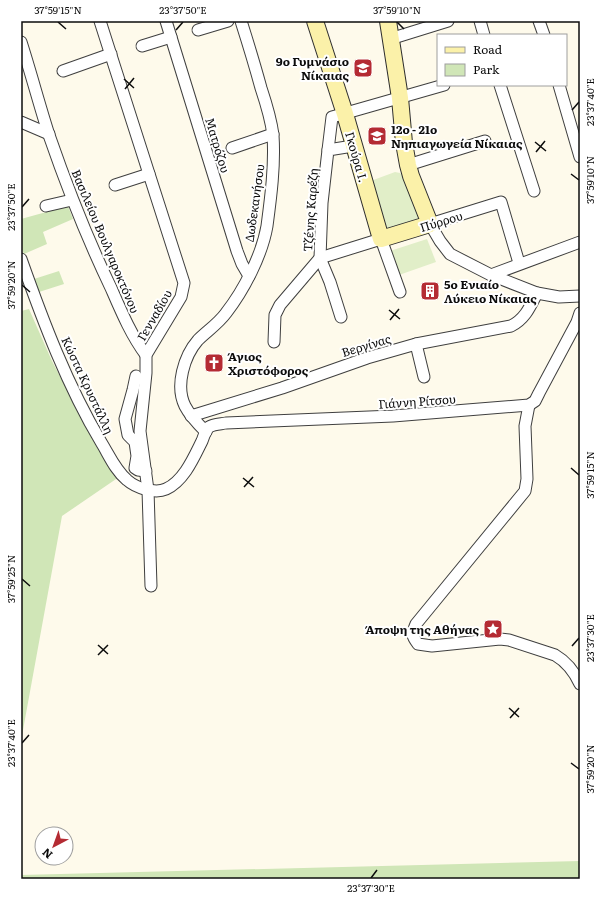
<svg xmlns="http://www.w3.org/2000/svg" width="601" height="900" font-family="Literata,serif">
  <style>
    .green { fill: #d0e6b7 }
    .pitch { fill: #e1eec8 }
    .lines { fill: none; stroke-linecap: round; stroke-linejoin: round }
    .street-casing { stroke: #3f3f3f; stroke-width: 13 }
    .secondary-casing { stroke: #2e2e2e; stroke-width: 18 }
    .street { stroke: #fff; stroke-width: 11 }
    .secondary { stroke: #fbf1a9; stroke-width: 16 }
    .ticks { fill: none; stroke: #0c0c0c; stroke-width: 1.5 }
    .labels { text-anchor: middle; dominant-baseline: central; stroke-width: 4; stroke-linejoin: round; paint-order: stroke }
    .poi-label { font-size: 12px; font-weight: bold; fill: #0c0c0c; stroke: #fff; text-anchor: start }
    .street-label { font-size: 12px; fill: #0c0c0c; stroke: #fff }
    .neatline { fill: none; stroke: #0c0c0c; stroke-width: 1.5 }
    .ticks-label { font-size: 10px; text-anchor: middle; fill: #0c0c0c }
  </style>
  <rect width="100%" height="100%" fill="#fefaeb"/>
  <g class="green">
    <polygon points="68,206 73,219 43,232 47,244 24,254 21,247 21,219"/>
    <polygon points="59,271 64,284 39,292 34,279"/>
    <polygon points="29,309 52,361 88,430 119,477 62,516 21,741 21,311"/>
    <polygon points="580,861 580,879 21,879 21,875"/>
  </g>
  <g class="pitch">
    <polygon points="395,172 400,173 404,176 422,227 385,236 368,182"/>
    <polygon points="427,239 436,262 399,275 390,251"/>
  </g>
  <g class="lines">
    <g class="street-casing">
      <g id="street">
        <polyline points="100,21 184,283 181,297 146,355 146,373 140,431 148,490 151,586"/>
        <polyline points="166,21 237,251 242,264 249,276"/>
        <polyline points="480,21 484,35"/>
        <polyline points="539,21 544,35"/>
        <polyline points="198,30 228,21"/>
        <polyline points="390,39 448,21"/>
        <path d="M21 42C31 73 39 104 49 135 67 187 87 238 111 288 121 311 131 335 146 355"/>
        <polyline points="142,46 171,37"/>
        <polyline points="63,71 111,54"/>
        <polyline points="500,85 534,191"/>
        <polyline points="559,85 580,157"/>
        <polyline points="21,122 49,134"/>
        <polyline points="232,148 273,134"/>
        <polyline points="328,150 332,117 444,85"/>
        <polyline points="408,165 485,141"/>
        <polyline points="115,185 149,174"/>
        <polyline points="46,206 72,200"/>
        <path d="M21 259C43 321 67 385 101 442 109 455 115 470 127 480 136 488 155 494 166 489 184 481 194 457 202 441 204 436 205 431 209 427 213 424 221 424 226 423L393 416 529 405 535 401 539 393 577 322 580 313"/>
        <polyline points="519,263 501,202 430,224 440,241 450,254 491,275 537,293 559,297 580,296"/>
        <polyline points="491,275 580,242"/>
        <polyline points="341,317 330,282 320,258 322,203 328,150 353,146"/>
        <polyline points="274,342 275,315 280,305 320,258 381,239 400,292"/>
        <polyline points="416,344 424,377"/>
        <polyline points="136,376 133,390 125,419 128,435 135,442 137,456 135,468 138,470 146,471"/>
        <path d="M529 405 525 426 527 479 525 491 416 624C412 634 411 635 418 644L432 646 500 639 509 640 555 655C567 662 574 671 580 684"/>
        <path d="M191 416 282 388 367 358 416 344 511 326C525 319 530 307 537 293"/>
        <path d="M206 432C198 424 190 416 185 406 175 386 184 356 198 340 207 331 218 324 226 313 244 290 262 255 267 226 271 196 275 165 273 135 271 119 266 103 261 88 255 66 248 43 241 21"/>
      </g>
    </g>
    <g class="secondary-casing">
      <polyline id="secondary" points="315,21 345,114 381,239 430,224 411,176 408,165 404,143 400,98 388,21"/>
    </g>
    <use href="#street" class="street"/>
    <use href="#secondary" class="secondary"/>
  </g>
  <path class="ticks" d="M58 22 66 29M397 22 404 29M176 30 183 22M124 79 134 88M125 89 134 78M572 110 579 102M535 142 546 151M536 152 545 141M571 174 579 180M22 207 29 199M22 285 30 292M389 310 400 319M390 320 399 309M571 468 579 475M243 478 254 487M244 487 253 477M22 579 30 586M98 645 108 654M572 646 579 638M98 655 108 645M509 708 519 717M510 718 519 708M22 743 29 735M571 763 579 769M371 878 377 870"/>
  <defs>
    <g id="school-square" transform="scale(1)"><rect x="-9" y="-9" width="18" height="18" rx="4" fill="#b42b33" stroke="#fff"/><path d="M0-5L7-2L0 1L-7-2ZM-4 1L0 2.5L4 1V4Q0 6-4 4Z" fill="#fff"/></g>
    <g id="building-square" transform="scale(1)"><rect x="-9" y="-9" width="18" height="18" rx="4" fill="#b42b33" stroke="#fff"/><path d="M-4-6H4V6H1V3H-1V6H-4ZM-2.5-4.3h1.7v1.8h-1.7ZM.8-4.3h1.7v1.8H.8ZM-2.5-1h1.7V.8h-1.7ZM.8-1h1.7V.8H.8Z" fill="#fff"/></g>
    <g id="church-square" transform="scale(1)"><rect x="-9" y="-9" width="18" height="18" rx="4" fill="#b42b33" stroke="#fff"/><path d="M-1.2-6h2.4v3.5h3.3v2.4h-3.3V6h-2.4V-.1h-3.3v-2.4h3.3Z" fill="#fff"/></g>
    <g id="sight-square" transform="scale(1)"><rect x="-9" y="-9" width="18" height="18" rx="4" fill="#b42b33" stroke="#fff"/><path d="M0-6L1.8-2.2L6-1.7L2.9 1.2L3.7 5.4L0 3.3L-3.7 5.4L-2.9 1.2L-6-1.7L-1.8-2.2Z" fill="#fff"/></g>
  </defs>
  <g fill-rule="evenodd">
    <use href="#school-square" x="363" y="68"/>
    <use href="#school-square" x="377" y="136"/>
    <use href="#building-square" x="430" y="291"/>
    <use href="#church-square" x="214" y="363"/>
    <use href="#sight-square" x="493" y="629"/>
  </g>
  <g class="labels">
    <g class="poi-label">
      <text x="349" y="61" text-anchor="end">9ο Γυμνάσιο<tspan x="349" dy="14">Νίκαιας</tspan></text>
      <text x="391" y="129">12ο - 21ο<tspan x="391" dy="14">Νηπιαγωγεία Νίκαιας</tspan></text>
      <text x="444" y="284">5ο Ενιαίο<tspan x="444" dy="14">Λύκειο Νίκαιας</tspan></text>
      <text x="228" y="356">Άγιος<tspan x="228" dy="14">Χριστόφορος</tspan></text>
      <text x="479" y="629" text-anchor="end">Άποψη της Αθήνας</text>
    </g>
    <g class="street-label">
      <text transform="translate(218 145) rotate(73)">Ματρόζου</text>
      <text transform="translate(357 157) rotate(74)">Γκούρα Ι.</text>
      <text transform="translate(254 203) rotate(-82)">Δωδεκανήσου</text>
      <text transform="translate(310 210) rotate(-86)">Τζένης Καρέζη</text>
      <text transform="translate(441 221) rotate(-17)">Πύρρου</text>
      <text transform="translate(106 241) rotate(67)">Βασιλείου Βουλγαροκτόνου</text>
      <text transform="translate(154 315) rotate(-60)">Γενναδίου</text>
      <text transform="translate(366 345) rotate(-17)">Βεργίνας</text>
      <text transform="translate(88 385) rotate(65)">Κώστα Κρυστάλλη</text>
      <text transform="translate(417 401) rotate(-4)">Γιάννη Ρίτσου</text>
    </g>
  </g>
  <rect width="601" height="900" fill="none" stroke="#ffffff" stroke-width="44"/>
  <rect x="437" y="34" width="130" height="52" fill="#ffffff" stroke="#9e9e9e"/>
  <rect x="445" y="47" width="20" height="6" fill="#fbf1a9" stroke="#9e9e9e"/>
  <text x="473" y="54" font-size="12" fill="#0c0c0c">Road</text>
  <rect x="445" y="64" width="20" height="12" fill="#d0e6b7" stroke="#9e9e9e"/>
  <text x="473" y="74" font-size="12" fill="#0c0c0c">Park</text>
  <g transform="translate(54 846) rotate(221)"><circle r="19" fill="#ffffff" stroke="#9e9e9e"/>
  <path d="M0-3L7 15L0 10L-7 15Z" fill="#b42b33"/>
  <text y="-6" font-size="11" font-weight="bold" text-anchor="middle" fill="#0c0c0c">N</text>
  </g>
  <rect x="22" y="22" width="557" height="856" class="neatline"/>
  <g class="ticks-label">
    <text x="58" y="14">37°59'15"N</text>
    <text x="183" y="14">23°37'50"E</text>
    <text x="397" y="14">37°59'10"N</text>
    <text transform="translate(590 102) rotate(-90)" y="4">23°37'40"E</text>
    <text transform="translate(590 180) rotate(-90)" y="4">37°59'10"N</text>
    <text transform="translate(11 207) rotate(-90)" y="4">23°37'50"E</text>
    <text transform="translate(11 285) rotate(-90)" y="4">37°59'20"N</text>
    <text transform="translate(590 475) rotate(-90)" y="4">37°59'15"N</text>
    <text transform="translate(11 579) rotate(-90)" y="4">37°59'25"N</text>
    <text transform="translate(590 638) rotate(-90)" y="4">23°37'30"E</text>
    <text transform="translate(11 743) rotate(-90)" y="4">23°37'40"E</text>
    <text transform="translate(590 769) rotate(-90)" y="4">37°59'20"N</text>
    <text x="371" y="892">23°37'30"E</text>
  </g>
</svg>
